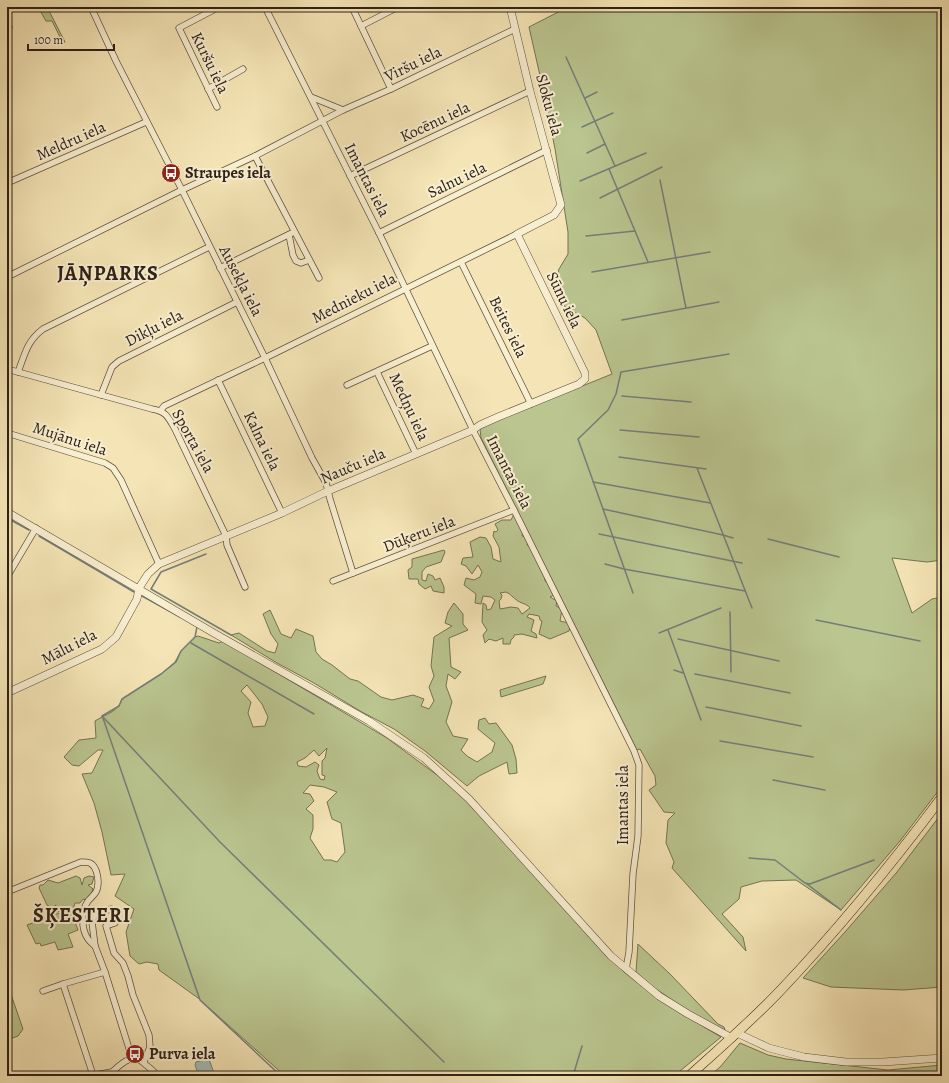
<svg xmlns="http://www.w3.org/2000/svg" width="949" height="1083" font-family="Alegreya,serif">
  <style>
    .green { fill: #bac58f; stroke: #747353; fill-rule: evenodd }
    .water { fill: #a3bcba; stroke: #747e79 }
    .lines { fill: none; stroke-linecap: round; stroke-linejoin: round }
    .stream { stroke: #747e79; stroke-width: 1.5 }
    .minor-casing { stroke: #5f523f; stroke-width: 7 }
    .tertiary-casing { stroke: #5f523f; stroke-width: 8 }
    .trunk-casing { stroke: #2d2117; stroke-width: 10 }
    .minor { stroke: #f8eed0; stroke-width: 5.5 }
    .tertiary { stroke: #f8eed0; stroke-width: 7 }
    .trunk { stroke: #f5e5b6; stroke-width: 9 }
    .labels { text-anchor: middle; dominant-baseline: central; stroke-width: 4; stroke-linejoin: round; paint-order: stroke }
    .street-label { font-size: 16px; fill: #2d2117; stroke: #f8eed0 }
    .poi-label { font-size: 16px; font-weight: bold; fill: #2d2117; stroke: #f8eed0; text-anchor: start }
    .district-label { font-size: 20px; font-weight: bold; letter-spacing: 1px; fill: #2d2117; stroke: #f8eed0 }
  </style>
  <rect width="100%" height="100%" fill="#f5e5b6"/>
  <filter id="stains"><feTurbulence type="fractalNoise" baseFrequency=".005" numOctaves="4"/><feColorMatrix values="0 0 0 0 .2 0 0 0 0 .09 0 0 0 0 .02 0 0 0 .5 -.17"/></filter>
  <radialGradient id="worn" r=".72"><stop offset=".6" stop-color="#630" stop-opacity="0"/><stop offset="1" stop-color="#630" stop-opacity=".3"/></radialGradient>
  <g class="green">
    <polygon points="38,7 47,7 65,42 63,43 52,21 46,21"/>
    <polygon points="568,7 922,7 942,12 942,560 927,562 892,558 912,613 932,599 942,597 942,786 900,841 841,910 796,880 762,881 741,887 739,899 722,914 743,937 746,951 672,868 674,862 666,843 668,820 675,813 664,812 649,790 656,785 655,776 640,749 637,750 481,438 480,429 486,425 612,374 596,330 585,318 565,307 558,292 557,276 559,269 568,254 568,232 555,149 543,89 529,27"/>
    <path d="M514 514 523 530 522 536 527 537 528 541 527 545 532 547 541 571 544 572 545 581 548 583 554 595 550 597 557 601 556 606 562 609 560 621 569 623 570 626 569 631 550 639 539 634 542 621 540 620 539 616 529 614 527 617 534 620 531 631 536 634 537 638 522 634 514 635V637L511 640 510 644H503V638L496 641 489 639 485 643 483 635 487 630 482 622 483 603 486 605 487 610 491 609 495 600 491 597 483 596 481 604 475 603 476 594 464 585 466 578 474 580 480 577 482 572 478 565 472 574 466 566 461 564 463 558 473 557 470 542 480 537 486 538 491 547 493 559 501 562 499 547 493 536 494 531 496 532 498 530 495 524 502 520H511ZM506 592C511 594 513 598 518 601 522 604 526 603 530 608L522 614 518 608 511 607 500 609 499 601 501 599 502 595 500 593Z"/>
    <polygon points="444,550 445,552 441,562 426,567 422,572 422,580 426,581 428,574 433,576 435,580 440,578 444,587 444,593 433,591 431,586 425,589 419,584 418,579 409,579 408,570 412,567 412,559"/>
    <polygon points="454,603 463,614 463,624 468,630 449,638 451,667 461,672 455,679 448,674 446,686 452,702 446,722 453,736 468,739 461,750 467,756 477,762 492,752 495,743 478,729 479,720 485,718 489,724 496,723 512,745 516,759 517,773 509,774 507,762 479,776 467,786 425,751 394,729 360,711 314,683 277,663 231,635 239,633 267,651 275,653 278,644 271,634 263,614 270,610 281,634 291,638 296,629 313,636 316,652 322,659 332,665 350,679 358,681 381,697 392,700 413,695 424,699 421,706 429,709 434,701 429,687 434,676 431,666 434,637 452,626 445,623 448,612"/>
    <path d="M198 636 219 643 223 641 387 738 460 792 624 972C654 997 687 1017 721 1037L674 1076H285L198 998 159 970 158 964 147 962 139 964 130 956 126 932 134 909 115 896 125 874 111 875 102 832 94 803 82 774 92 773 103 750H98L79 766 72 765 64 757 79 740 96 738 95 721C106 714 118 712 122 699L161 674 175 662 181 651 195 637ZM247 685 262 704 268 717 265 726 253 727 248 713 251 702 241 691ZM327 748 325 758 322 761V775L325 776 324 780 320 779 317 771 319 765 315 762 306 767 298 766 297 762 305 758 314 750 319 756ZM310 785 324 787 337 792 327 802 332 819 341 823 345 852 337 862 331 860H324L310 838 313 829V815L306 809 314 801 310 794 303 793Z"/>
    <polygon points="546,676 543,684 501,697 500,690"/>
    <polygon points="942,813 942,987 903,990 831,987 803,978 845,932 897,872"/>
    <polygon points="76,876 80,878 82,885 84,878 89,876 94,877 92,884 88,885 93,889 91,895 86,900 83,899 80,903 75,903 73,909 69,907 55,913 54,909 56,905 52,908 47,905 39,888 40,885 43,885 48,880 58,883"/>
    <polygon points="70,909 78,930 68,934 73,947 58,950 55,942 41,946 40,943 36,944 27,925"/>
    <polygon points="638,944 670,974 718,1024 724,1027 725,1030 705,1022 653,987 636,972"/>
    <polygon points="7,983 23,1029 18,1036 7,1040"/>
    <polygon points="740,1043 768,1055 786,1059 888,1070 942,1065 942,1076 710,1076 721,1066"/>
  </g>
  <polygon class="water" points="207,1059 209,1059 215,1076 199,1076 195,1065 196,1062"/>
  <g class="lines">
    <g class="stream">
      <polyline points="566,57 615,166"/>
      <polyline points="585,98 597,92"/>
      <polyline points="582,127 613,113"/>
      <polyline points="587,153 605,144"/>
      <polyline points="609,169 648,262"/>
      <polyline points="660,180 686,308"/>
      <polyline points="580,181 646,153"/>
      <polyline points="600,198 662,167"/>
      <polyline points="586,236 635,231"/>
      <polyline points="592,272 710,252"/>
      <polyline points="622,320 719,302"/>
      <polyline points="622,396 691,402"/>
      <polyline points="620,430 699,437"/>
      <polyline points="619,457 706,469"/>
      <polyline points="697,468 752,608"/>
      <polyline points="593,482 710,503"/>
      <polyline points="603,509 723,535 733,538"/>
      <polyline points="7,518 29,530"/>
      <polyline points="599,534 742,563"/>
      <polyline points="39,536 134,592"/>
      <polyline points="768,539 839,557"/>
      <polyline points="206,554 161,572 151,589 231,635"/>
      <polyline points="605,564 624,569 745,591"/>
      <polyline points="633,593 578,439 608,410 616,394 621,372 729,354"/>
      <polyline points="142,596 180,617"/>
      <polyline points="730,612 731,672"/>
      <polyline points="816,620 920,641"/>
      <polyline points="668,630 701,720"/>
      <polyline points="659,633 721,608"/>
      <polyline points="678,639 779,661"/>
      <polyline points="191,643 314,714"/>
      <polyline points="674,670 683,673"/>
      <polyline points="695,674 790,693"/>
      <polyline points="706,707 801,726"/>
      <polyline points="102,716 220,842 444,1062"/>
      <polyline points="102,716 119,706 122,699 161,674 176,662 181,651 195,637 197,627"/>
      <polyline points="103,718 200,1000 281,1076"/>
      <polyline points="720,741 813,757"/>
      <polyline points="773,780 825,790"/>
      <polyline points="749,858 775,860 805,883 810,884 874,860"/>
      <polyline points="807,884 841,910"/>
      <polyline points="573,1076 582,1046"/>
    </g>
    <g class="minor-casing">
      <g id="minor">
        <polyline points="91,7 116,61 182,190 265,358 312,458 326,483 330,499 353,573"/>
        <polyline points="265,7 379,233 473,430 514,510 634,751 639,765 638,836 633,874 629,952 626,969"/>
        <polyline points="352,7 391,89"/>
        <polyline points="7,22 9,27"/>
        <polyline points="361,26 398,7"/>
        <polyline points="208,89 243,69"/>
        <polyline points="311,97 343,110"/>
        <polyline points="217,107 179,28 219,7"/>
        <polyline points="255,156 319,278"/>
        <polyline points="350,176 530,91"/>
        <polyline points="7,183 146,122"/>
        <polyline points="379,233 547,150"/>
        <polyline points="289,235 293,255 296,261 301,263 309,260"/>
        <polyline points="461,262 531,404"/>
        <polyline points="220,268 294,232"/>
        <polyline points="7,277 182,190 255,156 343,110 391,89 515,29"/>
        <path d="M7 369 152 409C166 411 168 417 175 429L226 536 227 545 245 587"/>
        <path d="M18 372C25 354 27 341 43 329L209 247"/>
        <polyline points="377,372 416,454"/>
        <polyline points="218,380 282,513"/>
        <polyline points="347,385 432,346"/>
        <polyline points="101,395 112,367 119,361 237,302"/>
        <polyline points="161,410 164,406 265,358 517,234"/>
        <polyline points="7,433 105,463 113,468 121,480 159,564"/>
        <polyline points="7,577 36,528"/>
        <polyline points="333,581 514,510"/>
        <path d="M7 892 81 862C84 862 87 862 90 863 98 867 100 884 96 892 94 895 91 898 88 901 81 911 81 929 88 939 90 942 93 944 95 946"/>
        <polyline points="111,909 96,914 93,918 92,922 95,946 105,972 132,1058"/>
        <polyline points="115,923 106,926 114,953 123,963 128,976 133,995 149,1035 150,1047 144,1062"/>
        <polyline points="43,991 63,984"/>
        <path d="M112 1072C123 1062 133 1052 146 1065 150 1068 155 1072 157 1076"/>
        <polyline points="93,1075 63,984 105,972"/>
        <polyline points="89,1076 112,1072 123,1076"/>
      </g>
    </g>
    <g class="tertiary-casing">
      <g id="tertiary">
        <polyline points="7,512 212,632 369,721 424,758 469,799 611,956 659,996 688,1014 732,1038"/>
        <polyline points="7,693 102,649 116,637 137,599 139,588 148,574 159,564 282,513 328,491 473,430 480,425 498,417 579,384 585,379 585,373 517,234 554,215 561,205 530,91 510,7"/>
        <polyline points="737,1033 769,1048 804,1057 846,1062 883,1062 942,1058"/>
      </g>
    </g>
    <g class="trunk-casing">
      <path id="trunk" d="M689 1076C719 1049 750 1022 778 993 837 931 891 865 942 797"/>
    </g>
    <use href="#minor" class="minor"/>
    <use href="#tertiary" class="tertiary"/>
    <use href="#trunk" class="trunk"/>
  </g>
  <defs>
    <g id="bus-disc" transform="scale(1)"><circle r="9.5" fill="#8f2418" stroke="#f8eed0"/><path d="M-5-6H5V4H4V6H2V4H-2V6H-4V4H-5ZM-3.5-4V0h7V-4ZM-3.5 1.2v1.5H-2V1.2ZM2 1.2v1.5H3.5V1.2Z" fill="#fff"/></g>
  </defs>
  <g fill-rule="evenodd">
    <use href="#bus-disc" x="171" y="173"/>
    <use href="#bus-disc" x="135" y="1054"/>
  </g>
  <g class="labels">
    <g class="street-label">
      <text transform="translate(210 63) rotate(64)">Kuršu iela</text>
      <text transform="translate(413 64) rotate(-26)">Viršu iela</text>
      <text transform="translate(549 105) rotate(75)">Sloku iela</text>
      <text transform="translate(435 122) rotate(-25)">Kocēnu iela</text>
      <text transform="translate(71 141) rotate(-24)">Meldru iela</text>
      <text transform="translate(367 180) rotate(63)">Imantas iela</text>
      <text transform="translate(457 180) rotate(-26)">Salnu iela</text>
      <text transform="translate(241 281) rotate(63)">Ausekļa iela</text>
      <text transform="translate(354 298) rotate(-27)">Mednieku iela</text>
      <text transform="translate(564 300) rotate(64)">Sūnu iela</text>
      <text transform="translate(508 327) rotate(64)">Beites iela</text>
      <text transform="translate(154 328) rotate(-27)">Dikļu iela</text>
      <text transform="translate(409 407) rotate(65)">Medņu iela</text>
      <text transform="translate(70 439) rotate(18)">Mujānu iela</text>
      <text transform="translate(193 441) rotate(61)">Sporta iela</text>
      <text transform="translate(262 441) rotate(64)">Kalna iela</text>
      <text transform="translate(353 466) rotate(-23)">Nauču iela</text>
      <text transform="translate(509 472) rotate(63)">Imantas iela</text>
      <text transform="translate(419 534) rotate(-21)">Dūķeru iela</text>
      <text transform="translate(69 647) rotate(-27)">Mālu iela</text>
      <text transform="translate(623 805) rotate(-90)">Imantas iela</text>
    </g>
    <g class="poi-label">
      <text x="185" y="173">Straupes iela</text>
      <text x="149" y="1054">Purva iela</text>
    </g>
    <g class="district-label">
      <text x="108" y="273">JĀŅPARKS</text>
      <text x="82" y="915">ŠĶESTERI</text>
    </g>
  </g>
  <rect width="949" height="1083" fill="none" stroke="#f5e5b6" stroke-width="24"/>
  <rect x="8" y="8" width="933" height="1067" fill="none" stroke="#2d2117" stroke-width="2"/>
  <rect x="12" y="12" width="925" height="1059" fill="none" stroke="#2d2117"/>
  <path d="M28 44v6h86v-6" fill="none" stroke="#2d2117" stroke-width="2"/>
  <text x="34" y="44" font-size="12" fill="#2d2117" stroke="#f8eed0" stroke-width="3" paint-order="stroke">100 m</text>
  <rect width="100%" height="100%" filter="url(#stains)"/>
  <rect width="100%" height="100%" fill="url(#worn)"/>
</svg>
